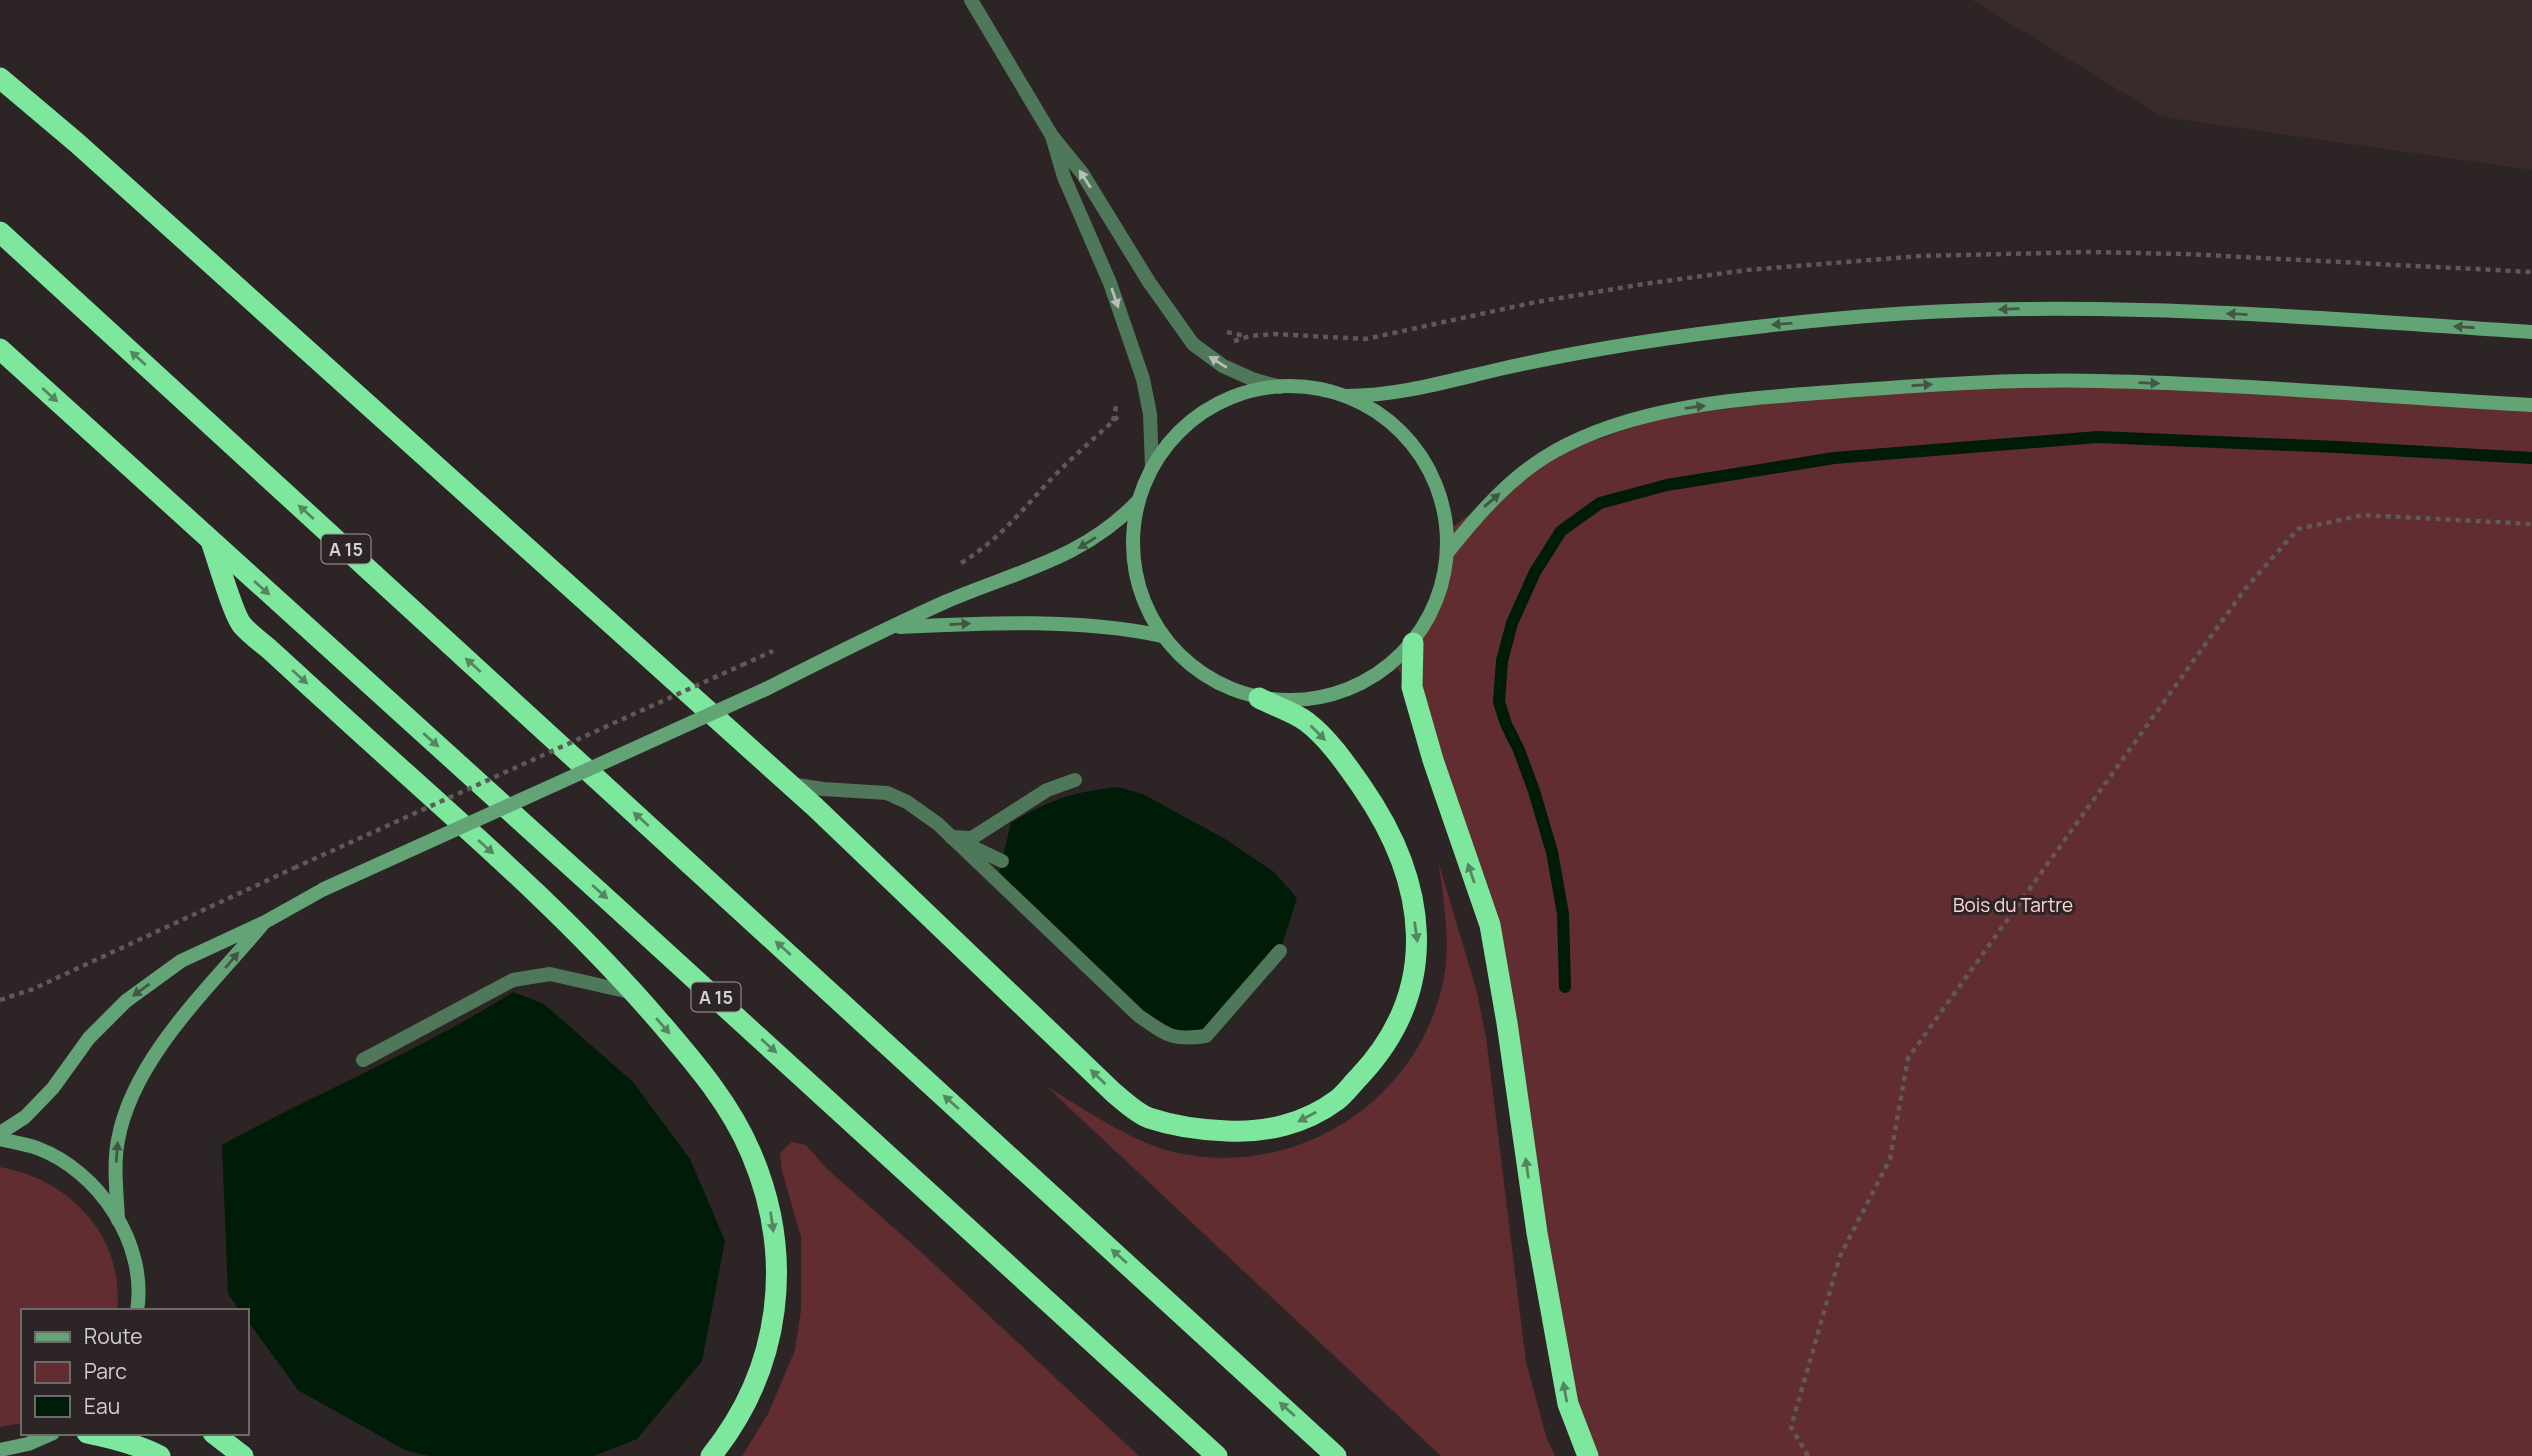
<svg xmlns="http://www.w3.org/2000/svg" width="2532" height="1456" font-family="Manrope,sans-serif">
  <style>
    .built { fill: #3a2b2b }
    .green { fill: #612d31 }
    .water { fill: #011b09 }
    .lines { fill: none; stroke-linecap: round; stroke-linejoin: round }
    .stream { stroke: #011b09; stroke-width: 12 }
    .path { stroke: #605859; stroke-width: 4.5; stroke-dasharray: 5 5; stroke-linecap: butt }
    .lane { stroke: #4f7759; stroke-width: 14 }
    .street { stroke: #4f7759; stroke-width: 14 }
    .secondary { stroke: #62a475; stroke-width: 14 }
    .highway { stroke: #7de79d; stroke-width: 21 }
    .path-bridge { stroke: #605859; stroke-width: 4.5; stroke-dasharray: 5 5; stroke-linecap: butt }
    .secondary-bridge { stroke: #62a475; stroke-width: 14 }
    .oneway { fill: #babeb8 }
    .oneway2 { fill: #425745 }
    .oneway3 { fill: #558661 }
    .labels { text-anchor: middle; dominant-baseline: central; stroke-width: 6; stroke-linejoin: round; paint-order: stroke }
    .shield { fill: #2d2425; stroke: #a39c9d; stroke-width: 2 }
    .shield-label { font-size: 18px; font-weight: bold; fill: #d5d0d0 }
    .park-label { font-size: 19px; fill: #ffd6d7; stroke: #2d2425 }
  </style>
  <rect width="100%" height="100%" fill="#2d2425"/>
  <polygon class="built" points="1972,0 2532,0 2532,170 2163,117"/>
  <g class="green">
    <path d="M1957 380 2532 406V1456H1588L1507 1023 1412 687 1397 668C1439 623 1447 592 1447 531L1545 458 1661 417Z"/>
    <path d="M1438 861 1477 992 1486 1037 1526 1362 1546 1436 1555 1456H1441L1046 1086C1084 1109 1130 1141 1173 1152 1287 1179 1406 1111 1439 998 1453 953 1445 907 1438 861Z"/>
    <polygon points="792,1142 806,1145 826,1168 920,1251 1139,1456 742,1456 768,1414 795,1350 801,1310 801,1237 782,1171 780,1153"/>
    <path d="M0 1167C70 1179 125 1237 117 1311H23V1423L0 1427Z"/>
  </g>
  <g class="water">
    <path d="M1117 787 1143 794 1225 839 1274 872 1297 898 1280 951 1206 1036 1163 1033 997 881 1011 823C1052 799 1070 793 1117 787Z"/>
    <path d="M513 992 544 1004 633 1082 690 1159 725 1241 702 1361 637 1439 594 1456H429L405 1450 298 1390 247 1320V1311H240L228 1294 222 1145C318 1092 420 1051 513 992Z"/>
  </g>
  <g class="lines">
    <polyline class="stream" points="1565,987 1563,914 1552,852 1534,791 1519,750 1506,724 1499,702 1502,661 1512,623 1535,572 1561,531 1600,503 1667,485 1834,458 2098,437 2337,447 2532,458"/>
    <g class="path">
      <polyline points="1227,332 1245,336"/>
      <polyline points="1234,341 1250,336 1274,334 1366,339 1536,302 1644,284 1747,270 1920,256 2090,252 2185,254 2532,272"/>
      <polyline points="1113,421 1117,402"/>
      <path d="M961 563C1002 538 1024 507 1056 474 1077 453 1099 434 1121 414"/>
      <polyline points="742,665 773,651"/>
      <polyline points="0,1000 33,989 294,868"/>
      <polyline points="1808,1456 1791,1427 1840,1256 1890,1159 1908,1058 2245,589 2298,529 2363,515 2532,524"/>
    </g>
    <g class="lane">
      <path d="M790 784 823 789 887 793 907 802 938 824 1139 1016C1167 1035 1171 1041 1206 1036L1280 951"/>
      <polyline points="951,837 972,838 1047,790 1075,780"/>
      <polyline points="962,842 1002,861"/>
      <polyline points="363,1060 513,980 550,974 634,993"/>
    </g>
    <g class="street">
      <polyline points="971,0 1052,136"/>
      <polyline points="1152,467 1150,414 1143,379 1110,283 1064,177 1052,136 1082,173 1149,282 1193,344 1223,366 1252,379 1280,387"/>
    </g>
    <g class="secondary">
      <circle cx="1290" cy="543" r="157"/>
      <path d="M1346 396C1406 396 1464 376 1523 364 1602 347 1684 335 1765 326 1851 316 1937 310 2023 309 2193 307 2363 321 2532 332"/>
      <path d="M1448 552C1478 514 1512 475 1555 451 1638 405 1740 399 1832 392 1921 385 2010 379 2099 381 2244 384 2388 397 2532 405"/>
      <path d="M900 627C984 623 1080 618 1162 636"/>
      <path d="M766 689C825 659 885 629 945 602 1017 571 1083 559 1138 501"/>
      <polyline points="0,1133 25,1117 53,1088 89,1038 126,1001 181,961 265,922 324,889"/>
      <path d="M0 1139C12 1142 25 1144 37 1148 99 1171 148 1244 137 1311"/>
      <path d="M118 1220C117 1194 113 1166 118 1140 133 1058 210 987 262 925"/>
      <polyline points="0,1450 28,1444 53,1433"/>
    </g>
    <g class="highway">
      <path d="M0 78 77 143 815 807 1114 1093C1124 1101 1136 1113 1149 1118 1173 1126 1201 1130 1227 1131 1265 1133 1305 1124 1337 1100 1345 1094 1352 1084 1359 1077 1443 988 1427 881 1362 787 1346 764 1329 739 1307 722 1294 712 1274 706 1259 698"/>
      <polyline points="0,232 1336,1456"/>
      <polyline points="0,349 607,899 1217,1456"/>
      <path d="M212 544C218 561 233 614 242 625 249 633 259 641 268 648 288 666 307 684 327 702 440 806 559 905 659 1021 694 1062 730 1103 751 1153 795 1256 782 1368 711 1456"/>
      <polyline points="1413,643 1412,687 1433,760 1490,925 1507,1023 1537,1233 1568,1404 1588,1456"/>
      <path d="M87 1433C112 1438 137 1444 160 1456"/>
      <polyline points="213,1433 243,1456"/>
    </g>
    <polyline class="path-bridge" points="294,868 742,665"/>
    <polyline class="secondary-bridge" points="324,889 766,689"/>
  </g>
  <defs><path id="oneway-solid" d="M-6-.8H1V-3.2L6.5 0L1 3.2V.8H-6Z" transform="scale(1.75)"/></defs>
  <g class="oneway">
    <use href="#oneway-solid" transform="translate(1085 179) rotate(-123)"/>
    <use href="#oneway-solid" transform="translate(1115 298) rotate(71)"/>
    <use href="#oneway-solid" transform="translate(1218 362) rotate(-148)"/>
  </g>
  <g class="oneway2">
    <use href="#oneway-solid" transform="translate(2009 309) rotate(178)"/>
    <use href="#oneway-solid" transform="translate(2237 314) rotate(-177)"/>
    <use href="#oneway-solid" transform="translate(1782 324) rotate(175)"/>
    <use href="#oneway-solid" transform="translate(2464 327) rotate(-176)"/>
    <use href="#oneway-solid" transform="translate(2149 383) rotate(2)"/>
    <use href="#oneway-solid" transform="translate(1922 385) rotate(-4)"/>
    <use href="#oneway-solid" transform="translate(1695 407) rotate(-8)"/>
    <use href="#oneway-solid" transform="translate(1492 500) rotate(-41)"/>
    <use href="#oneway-solid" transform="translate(1087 543) rotate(148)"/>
    <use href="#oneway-solid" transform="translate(960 624) rotate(-3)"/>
    <use href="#oneway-solid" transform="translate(232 960) rotate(-50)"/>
    <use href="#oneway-solid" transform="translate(141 990) rotate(144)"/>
    <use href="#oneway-solid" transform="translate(117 1152) rotate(-86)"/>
  </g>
  <g class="oneway3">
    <use href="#oneway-solid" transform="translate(138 358) rotate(-138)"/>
    <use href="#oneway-solid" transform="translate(50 395) rotate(42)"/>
    <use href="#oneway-solid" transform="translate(306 512) rotate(-138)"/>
    <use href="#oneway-solid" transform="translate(262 588) rotate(42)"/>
    <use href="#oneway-solid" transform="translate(473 665) rotate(-138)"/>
    <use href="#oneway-solid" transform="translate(300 677) rotate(42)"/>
    <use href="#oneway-solid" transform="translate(1318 733) rotate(45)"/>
    <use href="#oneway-solid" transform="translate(431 740) rotate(42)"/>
    <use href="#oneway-solid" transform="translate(641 819) rotate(-138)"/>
    <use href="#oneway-solid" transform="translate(486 847) rotate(42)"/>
    <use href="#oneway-solid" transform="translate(1471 873) rotate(-109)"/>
    <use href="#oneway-solid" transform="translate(600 892) rotate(42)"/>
    <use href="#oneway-solid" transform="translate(1416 932) rotate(82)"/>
    <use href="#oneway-solid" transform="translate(783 948) rotate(-138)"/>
    <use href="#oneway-solid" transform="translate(663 1026) rotate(49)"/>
    <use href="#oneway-solid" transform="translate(769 1046) rotate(42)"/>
    <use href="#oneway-solid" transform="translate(1098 1077) rotate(-136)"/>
    <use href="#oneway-solid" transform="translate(951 1102) rotate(-138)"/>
    <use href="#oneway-solid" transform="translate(1307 1117) rotate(152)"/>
    <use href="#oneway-solid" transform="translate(1527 1168) rotate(-98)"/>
    <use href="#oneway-solid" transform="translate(772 1222) rotate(82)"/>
    <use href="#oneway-solid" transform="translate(1119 1256) rotate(-138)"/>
    <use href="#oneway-solid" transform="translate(1565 1392) rotate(-100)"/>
    <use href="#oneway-solid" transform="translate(1287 1409) rotate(-138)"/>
  </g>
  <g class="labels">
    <g class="shield">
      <rect x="321.5" y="534.5" width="49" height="29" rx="5"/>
      <rect x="691.5" y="982.5" width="49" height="29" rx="5"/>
    </g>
    <g class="shield-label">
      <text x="346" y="549">A 15</text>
      <text x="716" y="997">A 15</text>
    </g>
    <g class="park-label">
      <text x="2013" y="905">Bois du Tartre</text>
    </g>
  </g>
  <rect x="21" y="1309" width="228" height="126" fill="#2d2425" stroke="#706969" stroke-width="2"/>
  <rect x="35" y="1332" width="35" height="10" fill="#62a475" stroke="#706969" stroke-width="2"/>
  <text x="84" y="1344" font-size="21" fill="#d5d0d0">Route</text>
  <rect x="35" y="1362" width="35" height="21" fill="#612d31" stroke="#706969" stroke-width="2"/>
  <text x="84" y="1379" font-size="21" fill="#d5d0d0">Parc</text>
  <rect x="35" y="1396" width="35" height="21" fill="#011b09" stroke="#706969" stroke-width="2"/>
  <text x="84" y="1414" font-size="21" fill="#d5d0d0">Eau</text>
</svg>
